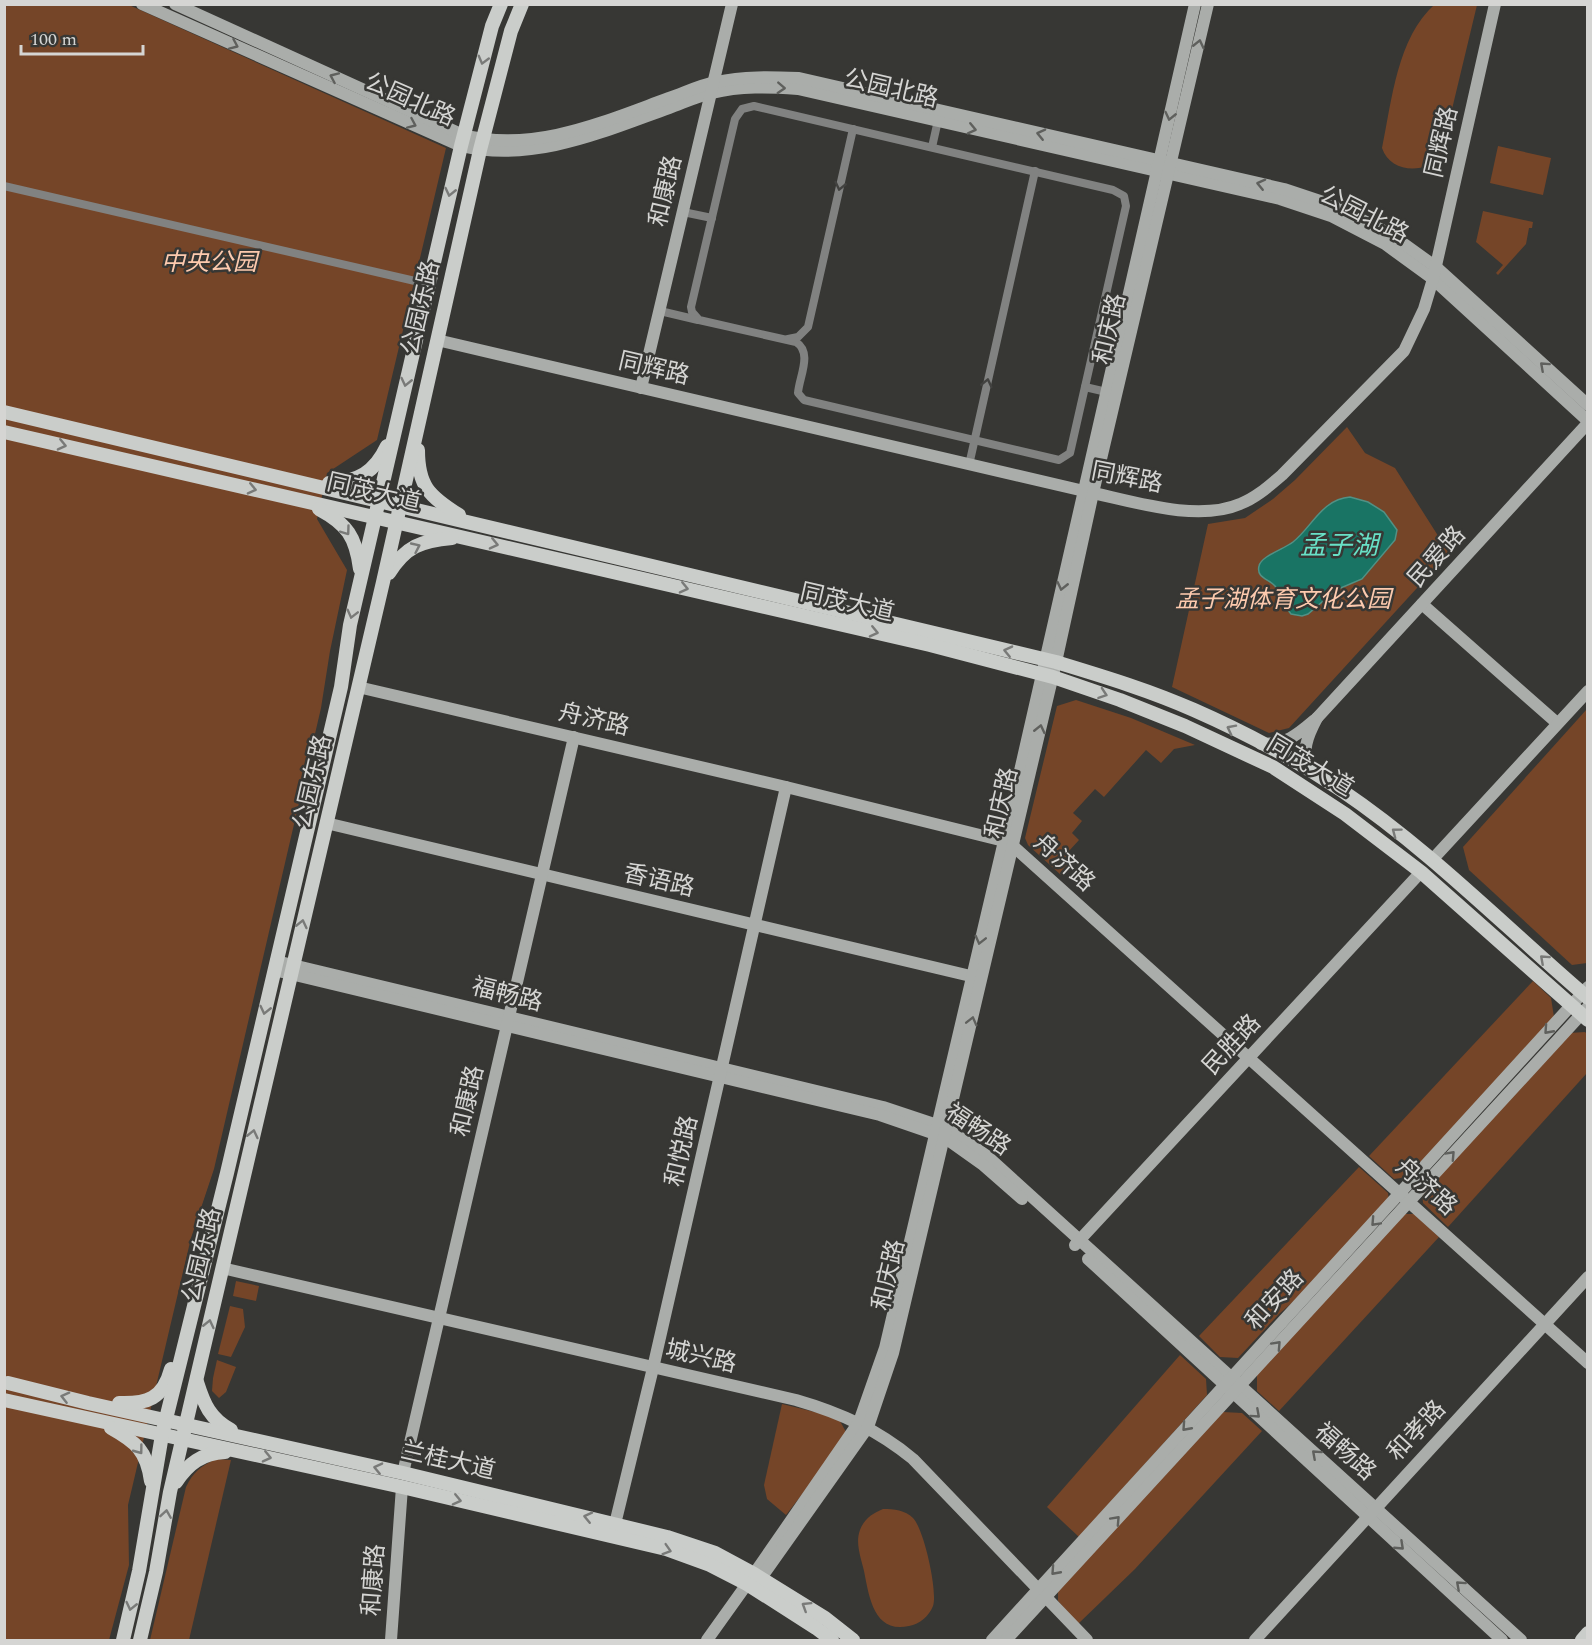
<svg xmlns="http://www.w3.org/2000/svg" width="1592" height="1645" font-family="Spectral,'Noto Sans SC',serif">
  <style>
    .green { fill: #754528 }
    .water { fill: #197464; stroke: #519185; stroke-width: 1.5 }
    .lines { fill: none; stroke-linecap: round; stroke-linejoin: round }
    .street { stroke: #818281; stroke-width: 8 }
    .secondary { stroke: #aaadaa; stroke-width: 12 }
    .primary { stroke: #cacdca; stroke-width: 14 }
    .oneway { stroke: #5f605d }
    .oneway2 { stroke: #797a78 }
    .oneway3 { stroke: #424240 }
    .labels { text-anchor: middle; dominant-baseline: central; stroke-width: 5; stroke-linejoin: round; paint-order: stroke }
    .street-label { font-size: 24px; fill: #d5d5d3; stroke: #373734 }
    .park-label { font-size: 24px; font-style: italic; fill: #fdcaae; stroke: #373734 }
    .water-label { font-size: 26px; font-style: italic; fill: #68e1c7; stroke: #373734 }
  </style>
  <rect width="100%" height="100%" fill="#373734"/>
  <g class="green">
    <path d="M1435 4 1477 5 1441 155C1426 175 1390 173 1382 148 1392 100 1397 38 1435 4Z"/>
    <polygon points="5,5 129,5 446,148 377,440 327,473 317,519 347,570 330,651 321,708 243,1044 214,1169 191,1238 128,1505 129,1565 109,1640 5,1640"/>
    <polygon points="1498,146 1551,158 1543,195 1490,183"/>
    <polygon points="1483,211 1533,222 1532,228 1529,228 1526,244 1498,275 1496,273 1503,265 1476,242"/>
    <polygon points="1347,427 1365,453 1395,468 1449,553 1289,728 1269,733 1172,687 1208,524 1245,518 1273,499 1295,480"/>
    <polygon points="1076,700 1131,718 1195,745 1174,749 1161,763 1146,750 1104,797 1095,789 1073,813 1082,821 1072,833 1079,840 1068,852 1075,859 1061,875 1028,845 1025,838 1057,706"/>
    <polygon points="1587,709 1587,963 1572,965 1469,870 1463,847"/>
    <polygon points="1533,981 1551,998 1554,1017 1408,1177 1394,1179 1369,1156"/>
    <polygon points="1585,1032 1587,1034 1587,1073 1448,1227 1423,1203 1422,1192 1569,1033"/>
    <polygon points="1359,1167 1388,1193 1389,1201 1302,1294 1279,1314 1238,1358 1220,1357 1199,1336"/>
    <polygon points="1404,1214 1414,1214 1439,1237 1279,1411 1257,1391 1257,1373"/>
    <polygon points="236,1281 259,1286 256,1301 233,1296"/>
    <polygon points="230,1306 243,1309 245,1327 231,1357 218,1354"/>
    <polygon points="1180,1355 1206,1379 1207,1395 1079,1537 1047,1507"/>
    <polygon points="217,1360 236,1367 226,1392 219,1398 212,1391 213,1378"/>
    <polygon points="782,1404 823,1414 840,1421 846,1432 807,1488 786,1515 767,1499 764,1485"/>
    <polygon points="1223,1412 1242,1413 1262,1431 1135,1569 1078,1624 1058,1601 1058,1590"/>
    <path d="M216 1459 231 1460 189 1640H150L186 1487C193 1472 201 1466 216 1459Z"/>
    <path d="M883 1509C894 1509 905 1510 913 1518 924 1529 938 1592 933 1606 929 1616 920 1624 909 1626 873 1634 869 1595 864 1571 861 1558 855 1543 860 1530 864 1519 873 1513 883 1509Z"/>
  </g>
  <path class="water" d="M1350 497 1368 502 1384 512 1397 530 1395 540 1362 579 1336 590 1308 614 1302 616 1291 614C1284 606 1282 595 1275 586 1269 579 1256 578 1259 566 1261 556 1284 549 1293 542 1312 527 1322 499 1350 497Z"/>
  <g class="lines">
    <g class="street">
      <path d="M754 106 1113 190 1124 196 1126 206 1070 453 1059 460 804 400 798 393C799 377 813 353 796 342L699 320 692 312 691 307 735 119 742 109Z"/>
      <polyline points="932,147 939,116"/>
      <polyline points="4,186 415,281"/>
      <polyline points="683,212 712,218"/>
      <polyline points="660,311 698,320"/>
      <polyline points="788,339 798,337 808,327 853,129"/>
      <polyline points="1085,387 1111,393"/>
      <polyline points="969,465 1035,171"/>
    </g>
    <g class="secondary">
      <path d="M142 4 461 146C533 163 602 132 669 108 683 103 697 96 712 93 741 86 769 87 798 89L1280 199 1331 216 1385 244 1433 279 1588 421"/>
      <path d="M175 4 463 135C534 153 603 122 669 98 684 93 700 85 716 82 744 76 771 77 799 78L1284 189 1335 206 1390 234 1436 267 1588 405"/>
      <path d="M437 340 1084 491C1129 500 1196 523 1240 504 1256 498 1269 486 1282 475L1404 351 1424 309 1433 279 1495 4"/>
      <polyline points="641,388 732,4"/>
      <polyline points="1422,604 1557,723"/>
      <polyline points="358,687 786,787 1004,841 1013,846 1588,1363"/>
      <polyline points="1317,718 1588,423"/>
      <path d="M1261 744C1288 744 1297 735 1317 718 1307 737 1301 751 1310 771"/>
      <polyline points="326,823 979,978"/>
      <polyline points="1432,860 1588,691"/>
      <polyline points="276,961 883,1107 946,1128 987,1156 1521,1640"/>
      <polyline points="274,970 880,1115 944,1137 982,1164 1022,1199"/>
      <polyline points="1075,1245 1421,872"/>
      <polyline points="1088,1259 1502,1640"/>
      <path d="M222 1268 796 1400C841 1413 878 1430 913 1459L1087 1640"/>
      <polyline points="403,1473 574,737"/>
      <polyline points="615,1524 653,1368 786,787"/>
      <polyline points="754,1574 859,1422 885,1348 1004,841 1195,4"/>
      <polyline points="761,1578 868,1427 893,1353 1056,662 1093,493 1208,4"/>
      <polyline points="391,1640 402,1487"/>
      <polyline points="707,1640 747,1584"/>
      <polyline points="992,1640 1588,987"/>
      <polyline points="1006,1640 1588,1007"/>
      <polyline points="1255,1640 1588,1277"/>
    </g>
    <g class="primary">
      <path d="M4 412 1056 662C1102 676 1149 690 1194 710 1244 732 1295 759 1341 790 1430 850 1506 928 1588 998"/>
      <polyline points="4,432 930,645 1053,677 1120,700 1185,726 1273,767 1345,814 1421,872 1588,1020"/>
      <path d="M418 450C418 486 429 496 459 515"/>
      <path d="M329 483C358 482 375 472 387 446"/>
      <path d="M319 509C347 524 356 537 360 569"/>
      <path d="M389 573C406 546 421 541 452 538"/>
      <path d="M197 1382C204 1404 210 1419 231 1430"/>
      <polyline points="8,1383 88,1403 403,1473 667,1537 715,1553 754,1574 825,1618 853,1640"/>
      <polyline points="4,1400 402,1487 666,1549 710,1565 747,1584 816,1628 832,1640"/>
      <path d="M119 1403C147 1404 163 1399 171 1369"/>
      <path d="M111 1428C136 1442 147 1451 151 1481"/>
      <path d="M176 1482C188 1464 202 1453 225 1452"/>
      <polyline points="123,1640 139,1571 162,1435 227,1173 341,687 350,625 461,146 492,26 501,4"/>
      <polyline points="140,1640 156,1572 170,1492 383,582 480,150 511,31 522,4"/>
      <polyline points="1582,1640 1588,1633"/>
    </g>
  </g>
  <defs><path id="oneway-chevron" d="M-2-3.5L2.5 0L-2 3.5" fill="none" stroke-width="1.6" stroke-linecap="round" stroke-linejoin="round" transform="scale(1.5)"/></defs>
  <g class="oneway">
    <use href="#oneway-chevron" transform="translate(1199 44) rotate(-77)"/>
    <use href="#oneway-chevron" transform="translate(234 45) rotate(24)"/>
    <use href="#oneway-chevron" transform="translate(334 77) rotate(-156)"/>
    <use href="#oneway-chevron" transform="translate(781 88) rotate(3)"/>
    <use href="#oneway-chevron" transform="translate(1170 116) rotate(103)"/>
    <use href="#oneway-chevron" transform="translate(412 124) rotate(24)"/>
    <use href="#oneway-chevron" transform="translate(972 129) rotate(13)"/>
    <use href="#oneway-chevron" transform="translate(1041 134) rotate(-167)"/>
    <use href="#oneway-chevron" transform="translate(1261 184) rotate(-167)"/>
    <use href="#oneway-chevron" transform="translate(1544 366) rotate(-138)"/>
    <use href="#oneway-chevron" transform="translate(1062 586) rotate(103)"/>
    <use href="#oneway-chevron" transform="translate(1040 729) rotate(-77)"/>
    <use href="#oneway-chevron" transform="translate(980 940) rotate(104)"/>
    <use href="#oneway-chevron" transform="translate(972 1021) rotate(-76)"/>
    <use href="#oneway-chevron" transform="translate(1548 1030) rotate(132)"/>
    <use href="#oneway-chevron" transform="translate(1451 1155) rotate(-47)"/>
    <use href="#oneway-chevron" transform="translate(1375 1222) rotate(133)"/>
    <use href="#oneway-chevron" transform="translate(1277 1345) rotate(-47)"/>
    <use href="#oneway-chevron" transform="translate(1256 1414) rotate(42)"/>
    <use href="#oneway-chevron" transform="translate(1186 1427) rotate(132)"/>
    <use href="#oneway-chevron" transform="translate(1316 1454) rotate(-138)"/>
    <use href="#oneway-chevron" transform="translate(1116 1520) rotate(-47)"/>
    <use href="#oneway-chevron" transform="translate(1400 1546) rotate(43)"/>
    <use href="#oneway-chevron" transform="translate(1055 1571) rotate(132)"/>
    <use href="#oneway-chevron" transform="translate(1460 1585) rotate(-138)"/>
  </g>
  <g class="oneway2">
    <use href="#oneway-chevron" transform="translate(483 60) rotate(105)"/>
    <use href="#oneway-chevron" transform="translate(450 192) rotate(103)"/>
    <use href="#oneway-chevron" transform="translate(406 382) rotate(103)"/>
    <use href="#oneway-chevron" transform="translate(62 445) rotate(13)"/>
    <use href="#oneway-chevron" transform="translate(252 489) rotate(13)"/>
    <use href="#oneway-chevron" transform="translate(346 531) rotate(54)"/>
    <use href="#oneway-chevron" transform="translate(494 544) rotate(13)"/>
    <use href="#oneway-chevron" transform="translate(416 547) rotate(-25)"/>
    <use href="#oneway-chevron" transform="translate(684 588) rotate(13)"/>
    <use href="#oneway-chevron" transform="translate(352 614) rotate(104)"/>
    <use href="#oneway-chevron" transform="translate(874 632) rotate(13)"/>
    <use href="#oneway-chevron" transform="translate(1008 651) rotate(-167)"/>
    <use href="#oneway-chevron" transform="translate(1103 694) rotate(19)"/>
    <use href="#oneway-chevron" transform="translate(1231 729) rotate(-153)"/>
    <use href="#oneway-chevron" transform="translate(1396 832) rotate(-143)"/>
    <use href="#oneway-chevron" transform="translate(302 924) rotate(-77)"/>
    <use href="#oneway-chevron" transform="translate(1544 959) rotate(-138)"/>
    <use href="#oneway-chevron" transform="translate(265 1010) rotate(103)"/>
    <use href="#oneway-chevron" transform="translate(253 1134) rotate(-77)"/>
    <use href="#oneway-chevron" transform="translate(209 1324) rotate(-77)"/>
    <use href="#oneway-chevron" transform="translate(65 1397) rotate(-166)"/>
    <use href="#oneway-chevron" transform="translate(139 1450) rotate(53)"/>
    <use href="#oneway-chevron" transform="translate(267 1457) rotate(13)"/>
    <use href="#oneway-chevron" transform="translate(378 1468) rotate(-167)"/>
    <use href="#oneway-chevron" transform="translate(457 1500) rotate(13)"/>
    <use href="#oneway-chevron" transform="translate(166 1514) rotate(-81)"/>
    <use href="#oneway-chevron" transform="translate(588 1517) rotate(-167)"/>
    <use href="#oneway-chevron" transform="translate(667 1550) rotate(17)"/>
    <use href="#oneway-chevron" transform="translate(131 1606) rotate(103)"/>
    <use href="#oneway-chevron" transform="translate(806 1606) rotate(-148)"/>
  </g>
  <g class="oneway3">
    <use href="#oneway-chevron" transform="translate(840 186) rotate(103)"/>
    <use href="#oneway-chevron" transform="translate(987 383) rotate(-77)"/>
  </g>
  <g class="labels">
    <g class="street-label">
      <text transform="translate(891 89) rotate(13)">公园北路</text>
      <text transform="translate(410 100) rotate(24)">公园北路</text>
      <text transform="translate(1442 142) rotate(-77)">同辉路</text>
      <text transform="translate(666 191) rotate(-77)">和康路</text>
      <text transform="translate(1364 215) rotate(27)">公园北路</text>
      <text transform="translate(421 308) rotate(-77)">公园东路</text>
      <text transform="translate(1110 329) rotate(-77)">和庆路</text>
      <text transform="translate(654 369) rotate(13)">同辉路</text>
      <text transform="translate(1127 478) rotate(11)">同辉路</text>
      <text transform="translate(374 493) rotate(13)">同茂大道</text>
      <text transform="translate(1437 557) rotate(-48)">民爱路</text>
      <text transform="translate(847 603) rotate(13)">同茂大道</text>
      <text transform="translate(594 720) rotate(13)">舟济路</text>
      <text transform="translate(1310 766) rotate(31)">同茂大道</text>
      <text transform="translate(313 782) rotate(-77)">公园东路</text>
      <text transform="translate(1002 803) rotate(-77)">和庆路</text>
      <text transform="translate(1064 863) rotate(42)">舟济路</text>
      <text transform="translate(659 881) rotate(13)">香语路</text>
      <text transform="translate(507 995) rotate(14)">福畅路</text>
      <text transform="translate(1232 1045) rotate(-47)">民胜路</text>
      <text transform="translate(468 1101) rotate(-77)">和康路</text>
      <text transform="translate(978 1130) rotate(34)">福畅路</text>
      <text transform="translate(682 1151) rotate(-77)">和悦路</text>
      <text transform="translate(1426 1187) rotate(42)">舟济路</text>
      <text transform="translate(202 1255) rotate(-77)">公园东路</text>
      <text transform="translate(889 1275) rotate(-77)">和庆路</text>
      <text transform="translate(1275 1300) rotate(-47)">和安路</text>
      <text transform="translate(701 1357) rotate(13)">城兴路</text>
      <text transform="translate(1417 1431) rotate(-47)">和孝路</text>
      <text transform="translate(1345 1452) rotate(42)">福畅路</text>
      <text transform="translate(448 1461) rotate(13)">兰桂大道</text>
      <text transform="translate(374 1580) rotate(-86)">和康路</text>
    </g>
    <g class="park-label">
      <text x="209" y="263">中央公园</text>
      <text x="1283" y="600">孟子湖体育文化公园</text>
    </g>
    <g class="water-label">
      <text x="1339" y="546">孟子湖</text>
    </g>
  </g>
  <rect width="1592" height="1645" fill="none" stroke="#d5d5d3" stroke-width="12"/>
  <path d="M21 45v9h122v-9" fill="none" stroke="#d5d5d3" stroke-width="3"/>
  <text x="30" y="45" font-size="18" fill="#d5d5d3" stroke="#373734" stroke-width="4.5" paint-order="stroke">100 m</text>
</svg>
